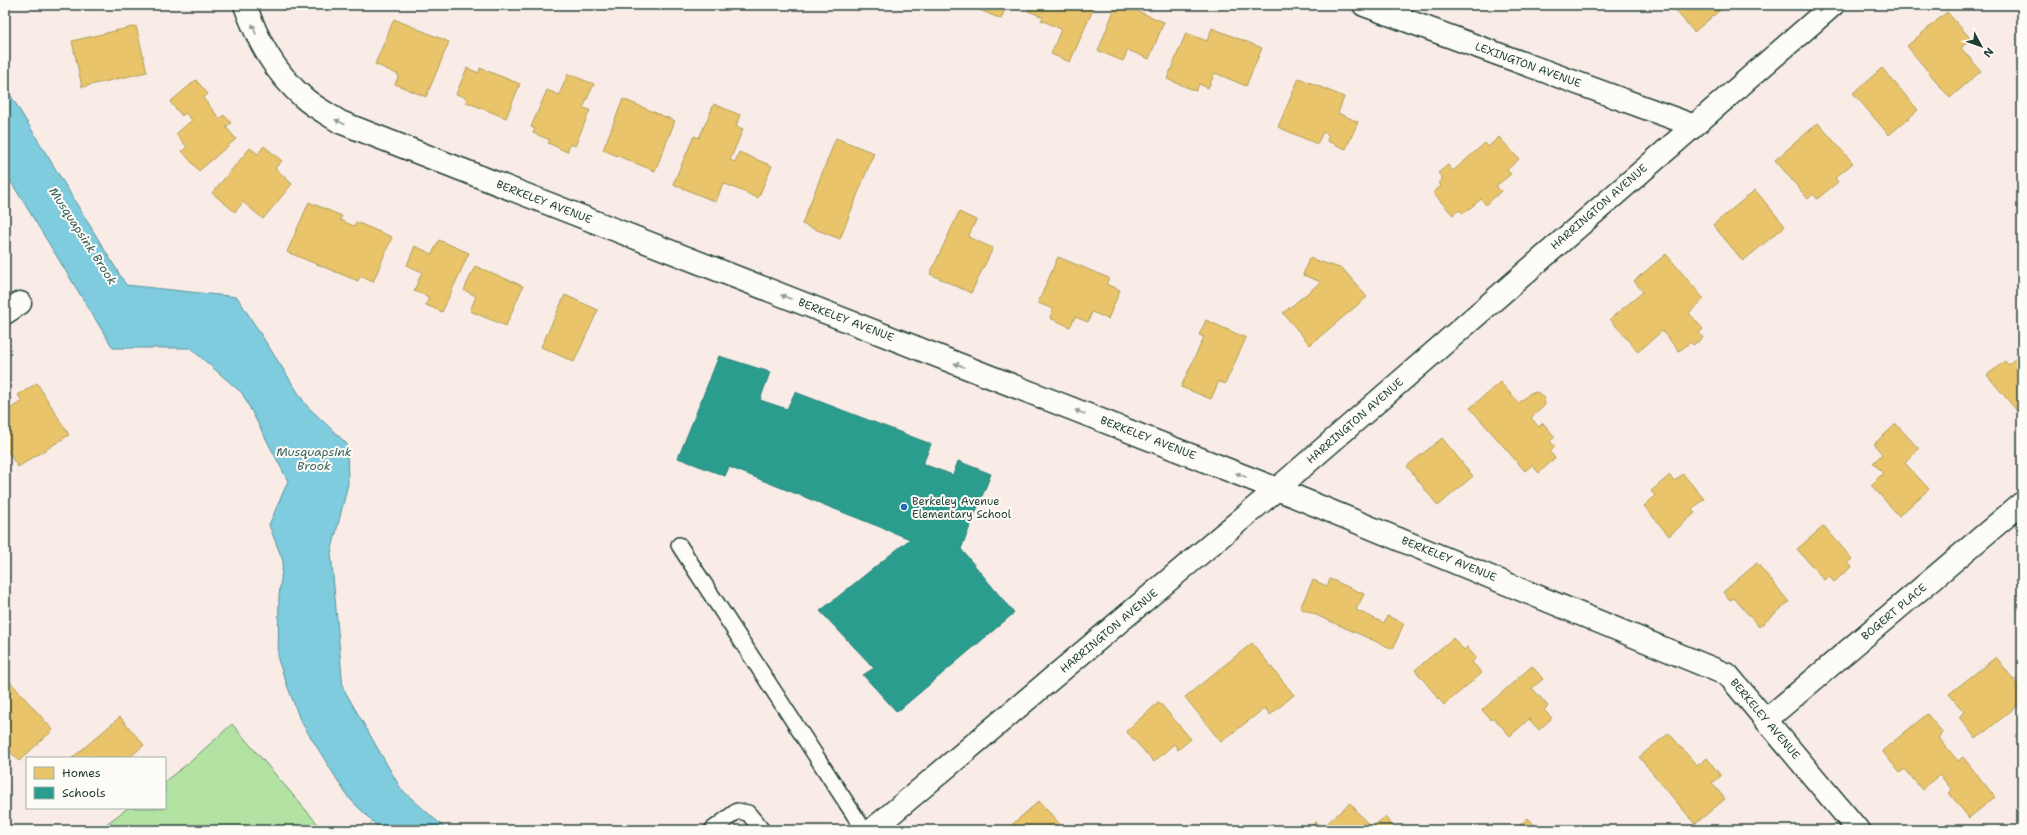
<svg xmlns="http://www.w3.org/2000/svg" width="2027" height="835" font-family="'Shantell Sans',sans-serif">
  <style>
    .green { fill: #b2e3a3; stroke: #68906c }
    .water { fill: #7fccde; stroke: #59939a }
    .homes { fill: #e9c46a; stroke: #ac9c5a }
    .schools { fill: #2a9d8f; stroke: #278074 }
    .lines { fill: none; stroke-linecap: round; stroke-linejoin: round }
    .service-casing { stroke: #1f3d34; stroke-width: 18 }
    .minor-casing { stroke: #1f3d34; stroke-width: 25 }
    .tertiary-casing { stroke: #1f3d34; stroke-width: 25 }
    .service { stroke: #fdfcf7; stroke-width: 15 }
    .minor { stroke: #fdfcf7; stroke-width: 22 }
    .tertiary { stroke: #fdfcf7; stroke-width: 22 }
    .oneway { fill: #8e9c96 }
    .poi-dot { fill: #1f6fb2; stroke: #fdfcf7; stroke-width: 1.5 }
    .labels { text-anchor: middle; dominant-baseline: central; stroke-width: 4; stroke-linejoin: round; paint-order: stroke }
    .street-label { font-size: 11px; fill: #1f3d34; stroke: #fdfcf7 }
    .poi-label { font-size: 11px; fill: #1f3d34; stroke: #fdfcf7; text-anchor: start }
    .water-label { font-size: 12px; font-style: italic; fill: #37615e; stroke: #fdfcf7 }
  </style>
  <rect width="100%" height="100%" fill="#f9ece7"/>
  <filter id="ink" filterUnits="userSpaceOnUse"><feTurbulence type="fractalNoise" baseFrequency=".025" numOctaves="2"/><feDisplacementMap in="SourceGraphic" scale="8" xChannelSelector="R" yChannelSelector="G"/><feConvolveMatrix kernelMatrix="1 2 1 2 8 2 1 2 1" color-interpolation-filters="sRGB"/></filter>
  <g filter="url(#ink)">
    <polygon class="green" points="232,724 323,830 98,830 128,808 165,808 165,781 190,762"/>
    <polygon class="water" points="5,86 126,285 237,297 306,405 347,444 348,484 331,553 343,688 401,789 447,830 381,830 348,797 300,720 278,660 279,596 283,561 269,525 288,481 242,393 190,348 113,348 5,172"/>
    <g class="homes">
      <polygon points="976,5 1007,5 1001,19 975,8"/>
      <polygon points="1031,5 1095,5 1070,62 1051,54 1061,29 1041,20 1043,17 1028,11"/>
      <polygon points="1116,5 1122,5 1164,22 1149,59 1128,50 1123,61 1098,51"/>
      <polygon points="1671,5 1723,5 1725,6 1694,32"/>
      <polygon points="1947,12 1971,39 1961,48 1981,71 1950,98 1907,46"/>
      <polygon points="394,19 449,42 426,97 395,84 399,75 375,64"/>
      <polygon points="136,26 147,72 82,87 72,41"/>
      <polygon points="1212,28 1262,48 1246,86 1215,73 1208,88 1199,84 1196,91 1167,79 1186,33 1207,41"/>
      <polygon points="467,68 479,73 480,68 520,84 506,118 466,102 467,98 456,94"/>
      <polygon points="1882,68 1918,110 1889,135 1853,93"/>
      <polygon points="568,74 594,84 583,108 590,110 575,146 570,144 567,152 548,143 550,140 533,133 535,129 531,127 547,90 559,95"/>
      <polygon points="1299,78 1344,97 1338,113 1358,122 1346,149 1327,141 1329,135 1323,132 1317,144 1278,127"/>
      <polygon points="196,80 208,94 203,98 220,119 224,115 231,123 226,127 236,139 199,171 182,151 187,147 176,134 192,120 185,113 182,116 170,102"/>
      <polygon points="623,99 675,121 655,171 603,150"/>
      <polygon points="714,104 740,115 736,126 743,129 730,160 735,162 739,152 772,166 758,198 723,183 716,202 673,184 694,136 699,138"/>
      <polygon points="1818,123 1853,163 1835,178 1838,182 1817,199 1813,194 1808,199 1775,160"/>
      <polygon points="1499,137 1519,159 1507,170 1511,174 1496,186 1501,191 1486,205 1481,199 1463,214 1459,210 1453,215 1433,193 1441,186 1439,182 1443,179 1438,173 1448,165 1453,171 1485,143 1488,147"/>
      <polygon points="836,138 874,153 840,239 802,224"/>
      <polygon points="264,146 282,161 275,168 292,184 263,219 243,202 235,212 212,193 250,148 258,154"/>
      <polygon points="1755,190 1785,226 1743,261 1713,225"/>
      <polygon points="309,202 342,216 340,220 354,226 356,222 392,237 373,282 360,276 358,281 287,252"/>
      <polygon points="959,212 976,220 968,237 993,248 971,293 930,274"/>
      <polygon points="439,240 469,253 442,312 426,305 429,297 414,291 422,272 407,265 415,246 432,254"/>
      <polygon points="1666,254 1704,299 1689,313 1703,329 1699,333 1703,338 1693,345 1691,342 1679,351 1662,331 1638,352 1610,319 1643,292 1634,281"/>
      <polygon points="1058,257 1109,278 1106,284 1120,290 1108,319 1092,312 1088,322 1075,317 1070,327 1050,318 1053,309 1038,303"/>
      <polygon points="1309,258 1343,269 1367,297 1310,345 1283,313 1321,282 1303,275"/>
      <polygon points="475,266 523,286 506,326 470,311 476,296 464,290"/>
      <polygon points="565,295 598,310 574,362 541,347"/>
      <polygon points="1206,320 1246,338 1225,384 1219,381 1211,399 1181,387 1204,337 1199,335"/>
      <polygon points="2019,355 2022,359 2022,417 1987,375 2005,361 2008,365"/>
      <polygon points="1500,382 1519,403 1530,393 1537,392 1544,397 1545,405 1531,418 1539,427 1543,423 1555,437 1550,441 1555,447 1550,452 1555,458 1539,473 1532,465 1525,471 1470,408"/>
      <polygon points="37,383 69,435 18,467 5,447 5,412 22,401 18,395"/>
      <polygon points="1896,424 1919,449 1905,463 1929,489 1899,516 1871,485 1883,473 1873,463 1882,454 1874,444"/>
      <polygon points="1442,438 1473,476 1438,506 1407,466"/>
      <polygon points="1683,474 1704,499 1692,510 1695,513 1669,536 1644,506 1655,496 1651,491 1670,475 1674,481"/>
      <polygon points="1824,526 1852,559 1847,563 1851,567 1834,582 1829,576 1824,580 1797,549"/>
      <polygon points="1757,563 1789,602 1759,627 1734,598 1730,600 1723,592"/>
      <polygon points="1330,579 1364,594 1356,610 1384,623 1387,616 1404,623 1393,649 1300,608 1313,580 1327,586"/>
      <polygon points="1453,638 1464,650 1467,647 1476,658 1472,662 1482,673 1444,705 1415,670"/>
      <polygon points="1252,643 1294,695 1270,715 1265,708 1221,742 1185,697"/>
      <polygon points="1996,657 2022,691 2022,702 1976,739 1959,717 1964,712 1949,694"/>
      <polygon points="1532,666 1543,679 1532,688 1548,706 1544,710 1552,718 1539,730 1529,719 1510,736 1494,718 1491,720 1482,710"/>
      <polygon points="5,676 53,730 19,761 5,746"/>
      <polygon points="1159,702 1191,739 1178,750 1174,744 1154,762 1126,731"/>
      <polygon points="1927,714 1943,733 1938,737 1958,761 1963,757 1995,797 1969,818 1949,793 1952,790 1940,775 1922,790 1905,769 1900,773 1882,751"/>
      <polygon points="120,717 144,745 129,758 72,758"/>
      <polygon points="1669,733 1697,766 1707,758 1721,776 1712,783 1725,799 1695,824 1639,757"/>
      <polygon points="1039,801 1065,830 1008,830 1007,829"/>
      <polygon points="1350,803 1371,828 1385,817 1396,830 1306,830 1316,822 1323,827"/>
      <polygon points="1528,818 1539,830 1514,830"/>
    </g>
    <polygon class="schools" points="719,356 770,372 760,400 787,409 795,392 931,444 923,464 953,475 958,461 991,474 961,549 1014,613 897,712 863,675 874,668 820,611 910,539 729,467 725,476 678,458"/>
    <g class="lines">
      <g class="service-casing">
        <g id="service">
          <polyline points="679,545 864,830"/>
          <polyline points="712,830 737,811 748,813 762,830"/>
        </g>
      </g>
      <g class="minor-casing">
        <g id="minor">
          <path d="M245 5C258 41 274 72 304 98 314 107 328 114 340 122L1277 489 1728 675 1858 830"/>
          <polyline points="1364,5 1692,125"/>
          <polyline points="5,313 20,303"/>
          <polyline points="1766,720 2022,503"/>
        </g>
      </g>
      <g class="tertiary-casing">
        <polyline id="tertiary" points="872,830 1277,489 1833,5"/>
      </g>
      <use href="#service" class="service"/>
      <use href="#minor" class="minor"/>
      <use href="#tertiary" class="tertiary"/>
    </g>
    <defs><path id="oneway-solid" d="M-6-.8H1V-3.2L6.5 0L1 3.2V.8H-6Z"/></defs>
    <g class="oneway">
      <use href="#oneway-solid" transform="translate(254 29) rotate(-111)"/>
      <use href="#oneway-solid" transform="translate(340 122) rotate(-153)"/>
      <use href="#oneway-solid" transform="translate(786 297) rotate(-159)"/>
      <use href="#oneway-solid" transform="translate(959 365) rotate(-159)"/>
      <use href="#oneway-solid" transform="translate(1080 412) rotate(-159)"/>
      <use href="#oneway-solid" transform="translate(1241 475) rotate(-159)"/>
    </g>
  </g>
  <circle class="poi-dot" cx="904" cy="507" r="4"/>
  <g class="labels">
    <g class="street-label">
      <text transform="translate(1528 65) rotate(20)">LEXINGTON AVENUE</text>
      <text transform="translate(544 202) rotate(21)">BERKELEY AVENUE</text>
      <text transform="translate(1599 207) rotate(-41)">HARRINGTON AVENUE</text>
      <text transform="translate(846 320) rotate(21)">BERKELEY AVENUE</text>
      <text transform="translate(1355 421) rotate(-41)">HARRINGTON AVENUE</text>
      <text transform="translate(1148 438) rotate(21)">BERKELEY AVENUE</text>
      <text transform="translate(1449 559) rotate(22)">BERKELEY AVENUE</text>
      <text transform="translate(1894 612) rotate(-40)">BOGERT PLACE</text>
      <text transform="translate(1109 631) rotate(-40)">HARRINGTON AVENUE</text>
      <text transform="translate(1765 719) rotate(50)">BERKELEY AVENUE</text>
    </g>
    <g class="poi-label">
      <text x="912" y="501">Berkeley Avenue<tspan x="912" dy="13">Elementary School</tspan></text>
    </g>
    <g class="water-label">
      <text transform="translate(83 236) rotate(57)">Musquapsink Brook</text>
      <text x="314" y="452">Musquapsink<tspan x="314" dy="14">Brook</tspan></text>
    </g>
  </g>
  <rect width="2027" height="835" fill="none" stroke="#fdfcf7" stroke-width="20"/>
  <rect x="10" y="10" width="2007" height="815" fill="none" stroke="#1f3d34" stroke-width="1.5" filter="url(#ink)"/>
  <rect x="26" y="757" width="140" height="52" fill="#fdfcf7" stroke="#a4b0a9"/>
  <rect x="34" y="767" width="20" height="12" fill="#e9c46a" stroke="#a4b0a9"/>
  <text x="62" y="777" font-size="12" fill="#1f3d34">Homes</text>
  <rect x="34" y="787" width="20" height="12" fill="#2a9d8f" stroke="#a4b0a9"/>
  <text x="62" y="797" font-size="12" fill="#1f3d34">Schools</text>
  <g transform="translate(1981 46) rotate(131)" stroke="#fdfcf7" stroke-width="3" paint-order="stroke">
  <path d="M0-3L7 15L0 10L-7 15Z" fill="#1f3d34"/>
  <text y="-6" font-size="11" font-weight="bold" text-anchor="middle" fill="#1f3d34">N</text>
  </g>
</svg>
